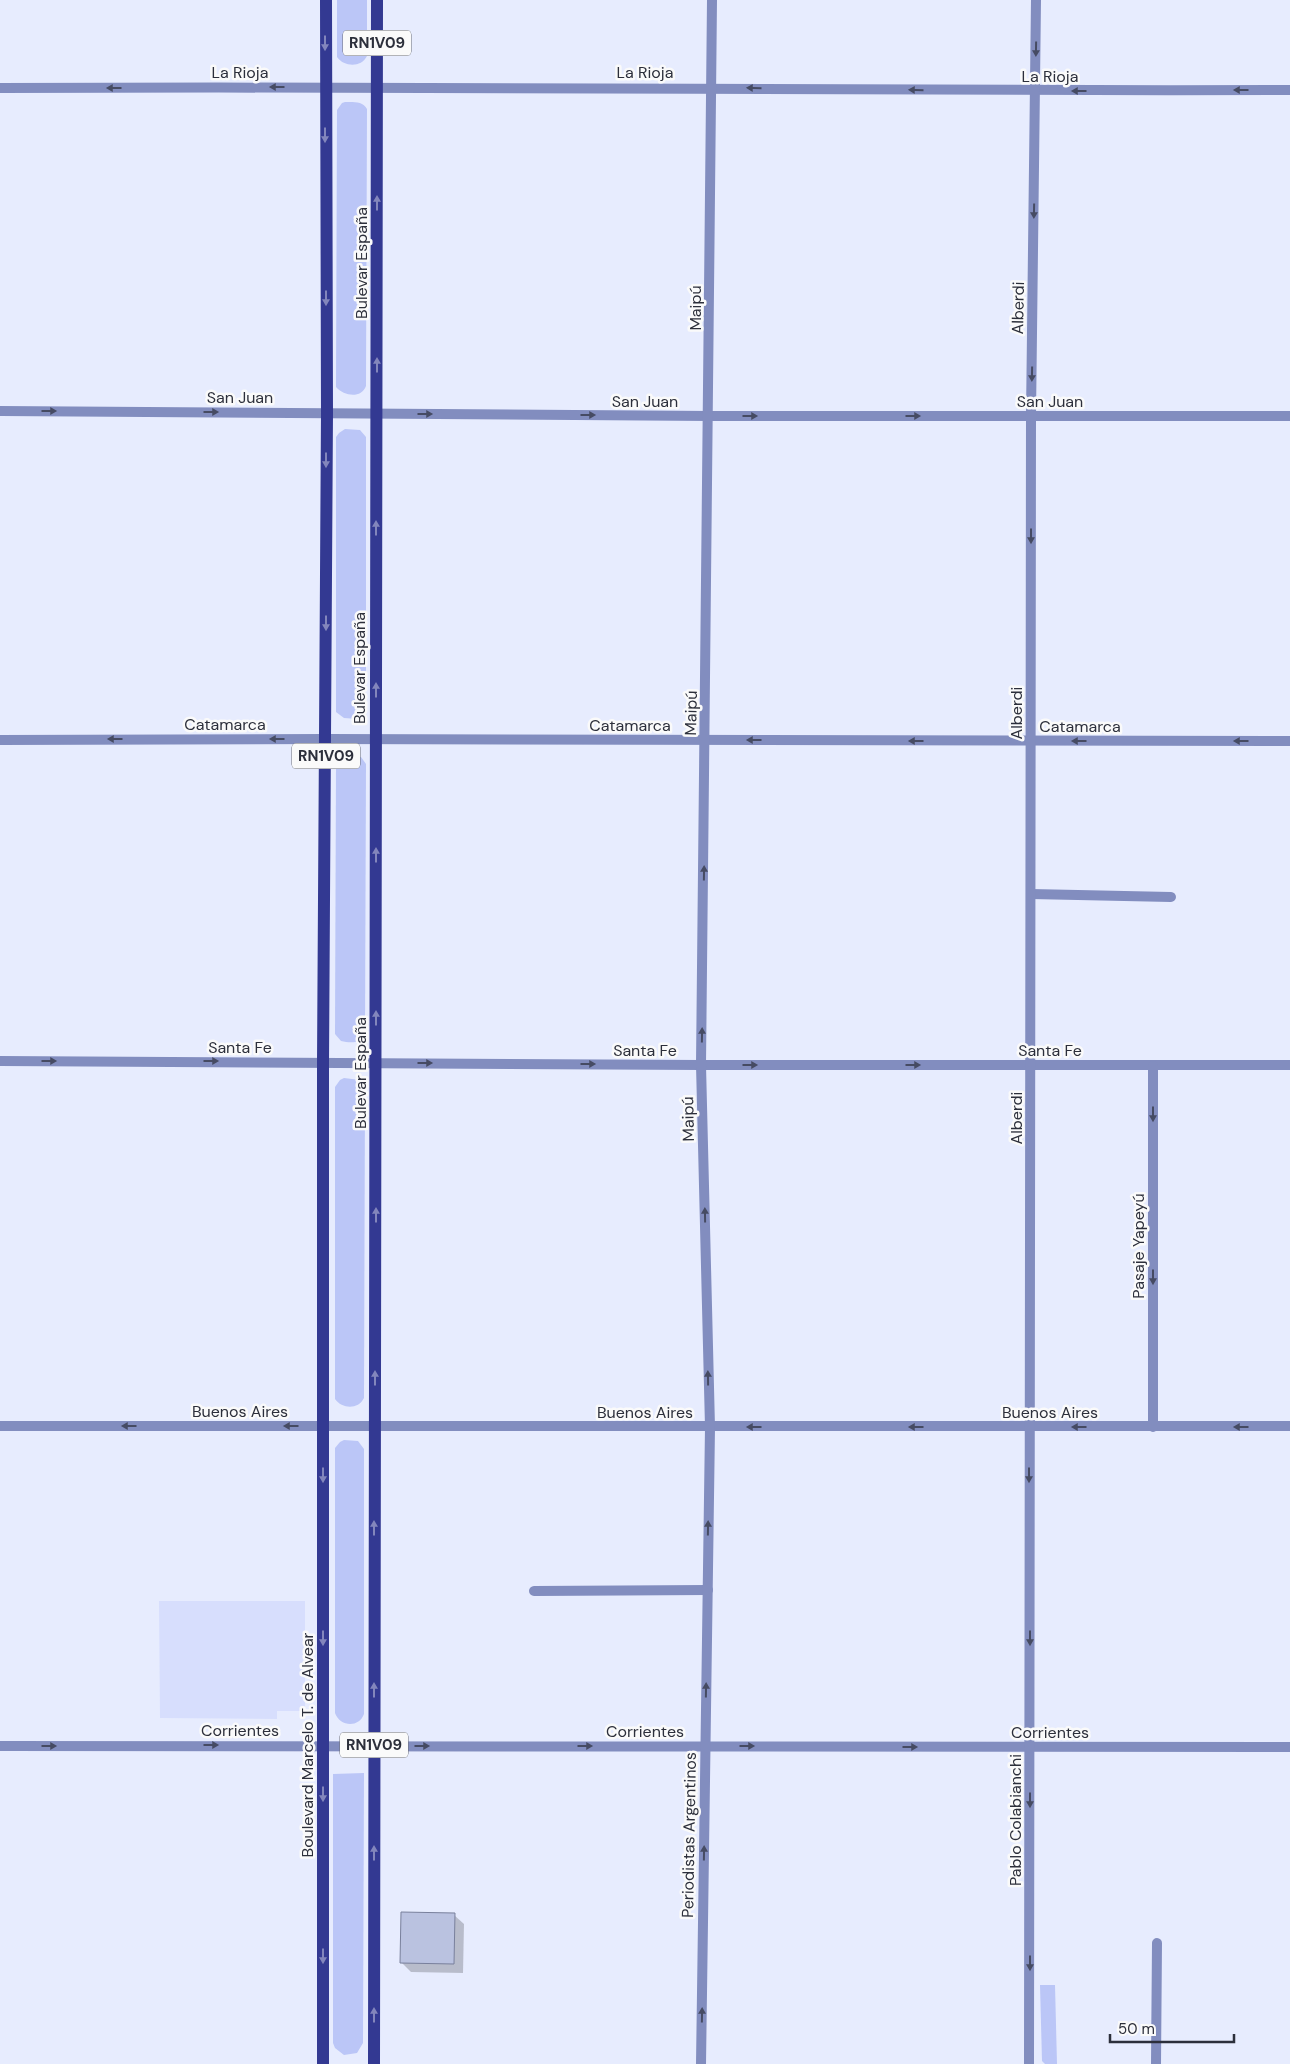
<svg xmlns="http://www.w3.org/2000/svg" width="1290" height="2064" font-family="'DM Sans',sans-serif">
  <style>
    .built { fill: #d7defd }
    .green { fill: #bbc6f7 }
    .shadow { fill: #0003 }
    .building { fill: #bac2e0; stroke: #79809c }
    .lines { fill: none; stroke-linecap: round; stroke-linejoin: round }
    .lane { stroke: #828dbf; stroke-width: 10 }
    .street { stroke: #828dbf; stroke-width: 10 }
    .primary { stroke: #333992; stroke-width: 12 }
    .oneway { fill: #8386bc }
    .oneway2 { fill: #464b63 }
    .labels { text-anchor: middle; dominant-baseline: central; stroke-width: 5; stroke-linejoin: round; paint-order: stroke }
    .shield { fill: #fafafa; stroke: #6a6c74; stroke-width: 1 }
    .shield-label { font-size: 15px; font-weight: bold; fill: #2c2f3b }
    .street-label { font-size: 16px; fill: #2c2f3b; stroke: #fafafa }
  </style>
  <rect width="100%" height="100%" fill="#e7ecfe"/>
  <polygon class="built" points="159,1601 305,1601 305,1639 310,1640 310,1671 305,1671 305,1711 277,1711 277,1719 160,1718"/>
  <g class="green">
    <path d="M337 0H367V56C361 68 344 67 337 57Z"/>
    <path d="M345 102C353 102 363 101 367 109L366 386C361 399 344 396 336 387L337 110 342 103Z"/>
    <polygon points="345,429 360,430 366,437 366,710 364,714 358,719 344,718 336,712 336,437 339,433"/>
    <path d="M344 755 361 757 366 764 365 1035C360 1044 350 1043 341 1041L335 1034 336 764 337 760Z"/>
    <path d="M344 1078 360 1080 365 1088 364 1398C358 1410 342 1409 335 1399V1087L340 1080Z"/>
    <path d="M344 1440 358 1441 364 1449V1714C359 1728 340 1727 335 1713V1448L340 1442Z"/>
    <polygon points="364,1773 363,2043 357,2053 344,2055 335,2048 333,2043 333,1774"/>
    <polygon points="1040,1985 1055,1985 1057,2064 1045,2064 1042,2061"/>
  </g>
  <polygon class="shadow" points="454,1915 464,1924 463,1973 411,1972 401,1962"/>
  <polygon class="building" points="401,1912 455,1913 454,1964 400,1963"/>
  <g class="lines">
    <polyline class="lane" points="1031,894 1171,897"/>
    <g class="street">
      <path d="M0 88C430 86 860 91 1290 90"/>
      <polyline points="0,411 709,416 1290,416"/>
      <polyline points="0,740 326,739 1290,741"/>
      <polyline points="0,1061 701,1065 1290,1065"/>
      <polyline points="0,1426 1290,1426"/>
      <polyline points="1153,1427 1153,1066"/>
      <polyline points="534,1591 708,1590"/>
      <polyline points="0,1746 1290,1747"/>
      <polyline points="701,2064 710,1427 701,1065 712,0"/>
      <polyline points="1029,2064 1031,416 1036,0"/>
      <polyline points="1156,2064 1157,1943"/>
    </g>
    <g class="primary">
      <polyline points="323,2064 323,1062 327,412 326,0"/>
      <polyline points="374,2064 377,0"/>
    </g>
  </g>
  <defs><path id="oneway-solid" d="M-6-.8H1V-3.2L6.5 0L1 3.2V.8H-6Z" transform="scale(1.25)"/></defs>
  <g class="oneway">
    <use href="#oneway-solid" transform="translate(325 43) rotate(90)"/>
    <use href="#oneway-solid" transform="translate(325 135) rotate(90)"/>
    <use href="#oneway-solid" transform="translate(377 203) rotate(-90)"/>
    <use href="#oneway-solid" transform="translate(326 298) rotate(90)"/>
    <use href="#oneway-solid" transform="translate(377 365) rotate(-90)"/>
    <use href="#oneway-solid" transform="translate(326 460) rotate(90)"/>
    <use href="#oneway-solid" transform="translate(376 528) rotate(-90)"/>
    <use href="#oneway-solid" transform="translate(326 623) rotate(90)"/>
    <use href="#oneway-solid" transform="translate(376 690) rotate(-90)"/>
    <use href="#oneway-solid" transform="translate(376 855) rotate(-90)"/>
    <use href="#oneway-solid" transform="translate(376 1018) rotate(-90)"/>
    <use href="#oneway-solid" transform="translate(376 1215) rotate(-90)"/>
    <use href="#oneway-solid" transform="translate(375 1378) rotate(-90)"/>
    <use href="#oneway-solid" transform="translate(323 1475) rotate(90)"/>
    <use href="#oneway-solid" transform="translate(374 1528) rotate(-90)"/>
    <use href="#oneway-solid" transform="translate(323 1638) rotate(90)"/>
    <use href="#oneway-solid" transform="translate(374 1690) rotate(-90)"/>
    <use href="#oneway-solid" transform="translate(323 1794) rotate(90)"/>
    <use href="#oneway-solid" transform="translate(374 1853) rotate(-90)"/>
    <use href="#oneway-solid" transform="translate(323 1956) rotate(90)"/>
    <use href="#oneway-solid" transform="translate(374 2015) rotate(-90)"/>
  </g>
  <g class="oneway2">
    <use href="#oneway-solid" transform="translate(1036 49) rotate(91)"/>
    <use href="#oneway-solid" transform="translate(277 87) rotate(180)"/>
    <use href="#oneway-solid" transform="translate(114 88) rotate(180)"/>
    <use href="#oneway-solid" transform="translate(754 88) rotate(-179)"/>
    <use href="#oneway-solid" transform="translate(916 90) rotate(-179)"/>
    <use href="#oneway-solid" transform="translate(1241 90) rotate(180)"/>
    <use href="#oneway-solid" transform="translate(1079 91) rotate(180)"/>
    <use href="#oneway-solid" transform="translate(1034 211) rotate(91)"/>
    <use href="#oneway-solid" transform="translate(1032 374) rotate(91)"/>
    <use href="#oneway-solid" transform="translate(49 411)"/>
    <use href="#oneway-solid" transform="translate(211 412)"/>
    <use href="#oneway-solid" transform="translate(425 414)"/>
    <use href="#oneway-solid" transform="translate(588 415)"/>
    <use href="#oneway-solid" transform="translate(750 416)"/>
    <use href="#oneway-solid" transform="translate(913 416)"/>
    <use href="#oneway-solid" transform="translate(1031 536) rotate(90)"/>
    <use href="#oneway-solid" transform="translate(115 739) rotate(180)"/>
    <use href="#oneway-solid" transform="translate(277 739) rotate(180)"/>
    <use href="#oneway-solid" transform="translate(754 740) rotate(-180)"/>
    <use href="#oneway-solid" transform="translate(916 741) rotate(-180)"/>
    <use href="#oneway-solid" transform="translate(1079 741) rotate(-180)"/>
    <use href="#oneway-solid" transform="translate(1241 741) rotate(-180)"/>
    <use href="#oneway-solid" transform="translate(704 873) rotate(-89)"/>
    <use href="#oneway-solid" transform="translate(702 1035) rotate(-89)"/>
    <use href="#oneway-solid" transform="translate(49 1061)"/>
    <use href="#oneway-solid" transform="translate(211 1061)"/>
    <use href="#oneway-solid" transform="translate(425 1063)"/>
    <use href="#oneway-solid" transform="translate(588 1064)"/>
    <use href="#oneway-solid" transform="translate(750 1065)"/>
    <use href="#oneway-solid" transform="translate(913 1065)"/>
    <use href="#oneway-solid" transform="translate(1153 1114) rotate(90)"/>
    <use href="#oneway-solid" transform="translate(705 1215) rotate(-91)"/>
    <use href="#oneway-solid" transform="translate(1153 1277) rotate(90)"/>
    <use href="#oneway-solid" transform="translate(708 1378) rotate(-91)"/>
    <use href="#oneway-solid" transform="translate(129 1426) rotate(-180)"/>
    <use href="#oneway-solid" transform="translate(291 1426) rotate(-180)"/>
    <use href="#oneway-solid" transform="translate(754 1427) rotate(180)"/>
    <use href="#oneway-solid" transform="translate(916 1427) rotate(180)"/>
    <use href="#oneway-solid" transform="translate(1079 1427) rotate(-180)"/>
    <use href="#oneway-solid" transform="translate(1241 1427) rotate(180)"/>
    <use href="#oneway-solid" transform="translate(1029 1475) rotate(90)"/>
    <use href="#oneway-solid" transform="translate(708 1528) rotate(-89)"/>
    <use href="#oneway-solid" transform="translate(1030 1638) rotate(90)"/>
    <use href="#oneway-solid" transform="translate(706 1690) rotate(-89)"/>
    <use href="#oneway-solid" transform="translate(211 1745)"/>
    <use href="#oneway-solid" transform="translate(49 1746)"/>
    <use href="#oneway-solid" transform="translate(422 1746)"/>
    <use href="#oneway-solid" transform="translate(585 1746)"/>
    <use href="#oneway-solid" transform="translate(747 1746)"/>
    <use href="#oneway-solid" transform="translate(910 1747)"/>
    <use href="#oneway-solid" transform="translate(1030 1800) rotate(90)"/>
    <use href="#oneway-solid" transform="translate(704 1853) rotate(-89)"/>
    <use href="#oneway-solid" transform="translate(1030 1963) rotate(90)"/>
    <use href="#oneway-solid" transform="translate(702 2015) rotate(-89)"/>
  </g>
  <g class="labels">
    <g class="shield">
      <rect x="343" y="30.5" width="68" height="25" rx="4"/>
      <rect x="292" y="743.5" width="68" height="25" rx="4"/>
      <rect x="340" y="1732.5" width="68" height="25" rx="4"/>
    </g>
    <g class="shield-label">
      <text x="377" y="43">RN1V09</text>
      <text x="326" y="756">RN1V09</text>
      <text x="374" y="1745">RN1V09</text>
    </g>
    <g class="street-label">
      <text x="240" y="72">La Rioja</text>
      <text x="645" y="72">La Rioja</text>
      <text x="1050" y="76">La Rioja</text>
      <text transform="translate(361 263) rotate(-90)">Bulevar España</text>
      <text transform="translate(695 308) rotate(-90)">Maipú</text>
      <text transform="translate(1018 308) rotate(-89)">Alberdi</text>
      <text x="240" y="397">San Juan</text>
      <text x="645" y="401">San Juan</text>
      <text x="1050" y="401">San Juan</text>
      <text transform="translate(359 668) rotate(-90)">Bulevar España</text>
      <text transform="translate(691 713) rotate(-89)">Maipú</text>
      <text transform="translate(1016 713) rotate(-90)">Alberdi</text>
      <text x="225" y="724">Catamarca</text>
      <text x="630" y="725">Catamarca</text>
      <text x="1080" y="726">Catamarca</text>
      <text x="240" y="1047">Santa Fe</text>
      <text x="645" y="1050">Santa Fe</text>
      <text x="1050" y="1050">Santa Fe</text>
      <text transform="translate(360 1073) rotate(-90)">Bulevar España</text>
      <text transform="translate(1016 1118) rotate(-90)">Alberdi</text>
      <text transform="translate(688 1119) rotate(-91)">Maipú</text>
      <text transform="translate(1138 1246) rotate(-90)">Pasaje Yapeyú</text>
      <text x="240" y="1411">Buenos Aires</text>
      <text x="645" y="1412">Buenos Aires</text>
      <text x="1050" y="1412">Buenos Aires</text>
      <text x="240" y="1730">Corrientes</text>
      <text x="645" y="1731">Corrientes</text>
      <text x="1050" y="1732">Corrientes</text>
      <text transform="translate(307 1745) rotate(-90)">Boulevard Marcelo T. de Alvear</text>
      <text transform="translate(1015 1820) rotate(-90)">Pablo Colabianchi</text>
      <text transform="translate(689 1835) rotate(-89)">Periodistas Argentinos</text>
    </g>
  </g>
  <path d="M1110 2034v8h124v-8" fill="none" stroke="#2c2f3b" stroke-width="2.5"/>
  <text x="1118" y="2034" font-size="15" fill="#2c2f3b" stroke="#fafafa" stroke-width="4" paint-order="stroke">50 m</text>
</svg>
